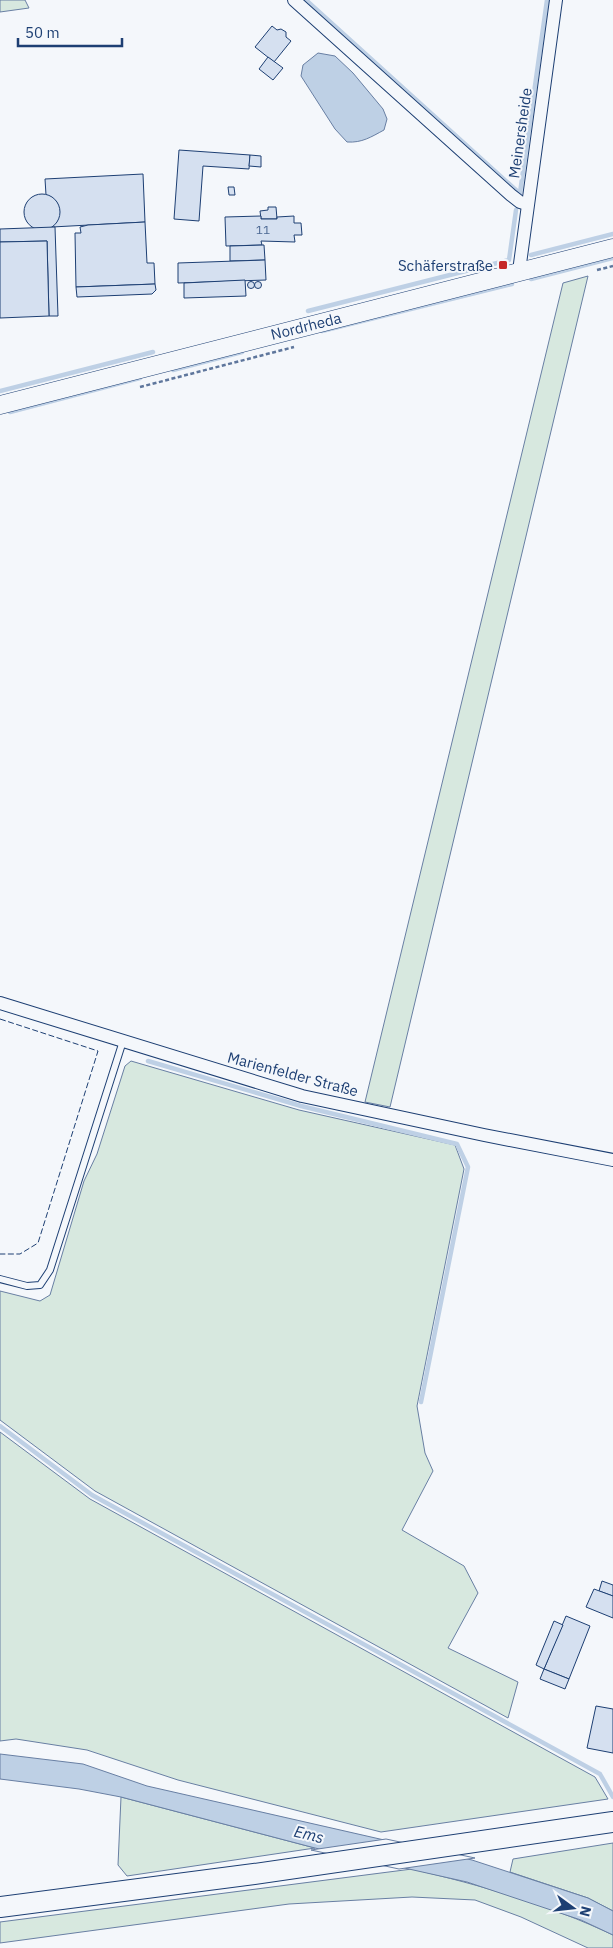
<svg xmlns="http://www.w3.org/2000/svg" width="613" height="1948" font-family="'IBM Plex Sans',sans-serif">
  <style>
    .green { fill: #d7e8df; stroke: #687fa3 }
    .water { fill: #bed0e5; stroke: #687fa3 }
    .pier { fill: #f4f7fb; stroke: #687fa3 }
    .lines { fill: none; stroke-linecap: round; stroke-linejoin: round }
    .stream { stroke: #bed0e5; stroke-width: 4.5 }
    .building { fill: #d5e0f0; stroke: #1d3f73 }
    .lane-casing { stroke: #1d3f73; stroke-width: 8 }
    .street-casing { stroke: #1d3f73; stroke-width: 14 }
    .secondary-casing { stroke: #1d3f73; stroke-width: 19 }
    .primary-casing { stroke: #1d3f73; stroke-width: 22 }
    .path { stroke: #5e769c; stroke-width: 2.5; stroke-dasharray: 4 2.5; stroke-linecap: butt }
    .lane { stroke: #f4f7fb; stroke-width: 6 }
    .street { stroke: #f4f7fb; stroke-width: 12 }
    .secondary { stroke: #f4f7fb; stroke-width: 18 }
    .primary { stroke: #f4f7fb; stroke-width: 20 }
    .fence { stroke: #1d3f73; stroke-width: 1; stroke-dasharray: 6 2.5; stroke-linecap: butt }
    .poi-dot { fill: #c62828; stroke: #f4f7fb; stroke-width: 2 }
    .labels { text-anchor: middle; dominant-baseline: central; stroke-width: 4; stroke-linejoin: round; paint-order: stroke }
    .number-label { font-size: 12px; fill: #4b6792 }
    .street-label { font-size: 15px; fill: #1d3f73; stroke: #f4f7fb }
    .poi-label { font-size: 15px; fill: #1d3f73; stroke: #f4f7fb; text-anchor: end }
    .water-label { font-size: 16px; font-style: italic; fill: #1d3f73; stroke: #f4f7fb }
  </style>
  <rect width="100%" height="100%" fill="#f4f7fb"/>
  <g class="green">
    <polygon points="0,0 25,0 29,8 0,12"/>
    <polygon points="588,276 390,1107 365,1102 563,283"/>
    <polygon points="131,1061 299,1110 455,1145 464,1169 417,1406 425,1453 433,1471 402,1530 464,1566 478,1593 448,1648 518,1682 508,1718 95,1491 0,1420 0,1291 40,1301 50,1295 84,1181 97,1154 125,1066"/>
    <polygon points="0,1432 90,1499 595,1777 608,1799 381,1832 178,1780 87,1750 16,1739 0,1741"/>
    <polygon points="121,1797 315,1848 127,1876 118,1865"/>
    <polygon points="613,1843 613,1911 588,1898 510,1872 513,1859"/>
    <path d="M412 1869C480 1885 550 1905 613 1935V1948H588L521 1917 475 1900 412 1897 289 1904 0 1943V1922Z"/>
  </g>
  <g class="water">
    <path d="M318 53 335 56 353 73 383 109 387 119 384 130C371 137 362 143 347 142L335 129 301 76 303 65Z"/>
    <polygon points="0,1754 83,1764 147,1786 472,1860 588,1898 613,1911 613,1935 581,1920 467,1882 315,1848 121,1797 79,1789 0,1779"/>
  </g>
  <polygon class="pier" points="386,1839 475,1858 399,1869 311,1850"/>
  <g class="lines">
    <g class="stream">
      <polyline points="306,0 517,191 520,192"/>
      <polyline points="520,193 547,0"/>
      <polyline points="531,255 613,234"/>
      <polyline points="531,279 613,258"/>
      <polyline points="308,311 509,260 516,210"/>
      <polyline points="322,331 512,284"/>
      <polyline points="173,370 242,352"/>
      <polyline points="0,391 153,352"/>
      <polyline points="10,412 140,378"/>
      <polyline points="148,1061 301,1106 457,1144 468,1167 421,1402"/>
      <polyline points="0,1426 92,1495 600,1774 613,1797"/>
    </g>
  </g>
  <g class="building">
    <polygon points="272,26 277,30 281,29 286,32 286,37 291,41 274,62 255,47"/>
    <polygon points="268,57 283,68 273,80 259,69"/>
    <polygon points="179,150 250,155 249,169 203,166 199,221 174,219"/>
    <polygon points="250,155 261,156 261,167 249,166"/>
    <polygon points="143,174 145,222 52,227 58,218 59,209 56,201 46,195 45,179"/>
    <polygon points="228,187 234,187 235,195 229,195"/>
    <circle cx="42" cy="212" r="18"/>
    <polygon points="268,207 276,207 277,219 261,219 260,211 268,210"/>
    <polygon points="261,216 261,219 277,219 277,217 294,216 294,223 301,223 302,235 294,235 295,242 261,241 262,245 226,246 225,217"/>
    <polygon points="145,222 147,263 154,263 155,284 76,287 75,233 81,233 80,227 88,225"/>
    <polygon points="55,227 58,316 49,316 47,241 0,242 0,229"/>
    <polygon points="47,241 49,316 0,318 0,242"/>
    <polygon points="264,245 265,260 230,261 230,246"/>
    <polygon points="265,260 266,280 178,283 178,263"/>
    <polygon points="245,280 246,296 184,298 184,283"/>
    <circle cx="251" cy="285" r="3.5"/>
    <circle cx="258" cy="285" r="3.5"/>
    <polygon points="155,284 156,290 152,294 77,297 76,287"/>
    <polygon points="602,1581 613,1585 613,1596 599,1591"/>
    <polygon points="594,1589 613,1596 613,1618 586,1607"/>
    <polygon points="566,1616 590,1626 569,1679 544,1669"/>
    <polygon points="554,1621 563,1625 544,1669 536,1665"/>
    <polygon points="544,1669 569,1679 565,1689 540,1679"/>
    <polygon points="596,1706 613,1709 613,1753 587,1748"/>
  </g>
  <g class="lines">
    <g class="lane-casing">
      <polyline id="lane" points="0,1279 27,1286 40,1285 50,1270 123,1041"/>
    </g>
    <g class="street-casing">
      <g id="street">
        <polyline points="294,0 511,195 520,202 527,204"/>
        <polyline points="519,271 556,0"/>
        <polyline points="0,1003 302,1096 484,1135 613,1160"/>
      </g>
    </g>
    <g class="secondary-casing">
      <polyline id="secondary" points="0,405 613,248"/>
    </g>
    <g class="primary-casing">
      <polyline id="primary" points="0,1907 254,1874 613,1822"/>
    </g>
    <g class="path">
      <polyline points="597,270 613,266"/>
      <polyline points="140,387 294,347"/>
    </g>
    <use href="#lane" class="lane"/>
    <use href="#street" class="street"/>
    <use href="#secondary" class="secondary"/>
    <use href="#primary" class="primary"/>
    <polyline class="fence" points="0,1019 98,1051 38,1243 20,1254 0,1254"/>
  </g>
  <rect class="poi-dot" x="498" y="260" width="10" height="10" rx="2.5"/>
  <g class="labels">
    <g class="number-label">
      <text x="263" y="229">11</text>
    </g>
    <g class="street-label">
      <text transform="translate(520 133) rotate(-82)">Meinersheide</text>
      <text transform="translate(306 326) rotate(-14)">Nordrheda</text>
      <text transform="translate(293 1074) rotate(15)">Marienfelder Straße</text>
    </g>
    <g class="poi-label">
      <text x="493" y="265">Schäferstraße</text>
    </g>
    <g class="water-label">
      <text transform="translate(309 1834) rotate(14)">Ems</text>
    </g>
  </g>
  <g transform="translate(573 1908) rotate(105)" stroke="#f4f7fb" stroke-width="4" paint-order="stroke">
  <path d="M0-4L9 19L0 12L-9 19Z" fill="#1d3f73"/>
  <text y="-8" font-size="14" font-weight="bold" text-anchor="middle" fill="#1d3f73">N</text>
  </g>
  <path d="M18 38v8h104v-8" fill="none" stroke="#1d3f73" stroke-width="2.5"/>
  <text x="25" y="38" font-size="15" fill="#1d3f73" stroke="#f4f7fb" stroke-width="4" paint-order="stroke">50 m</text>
</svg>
